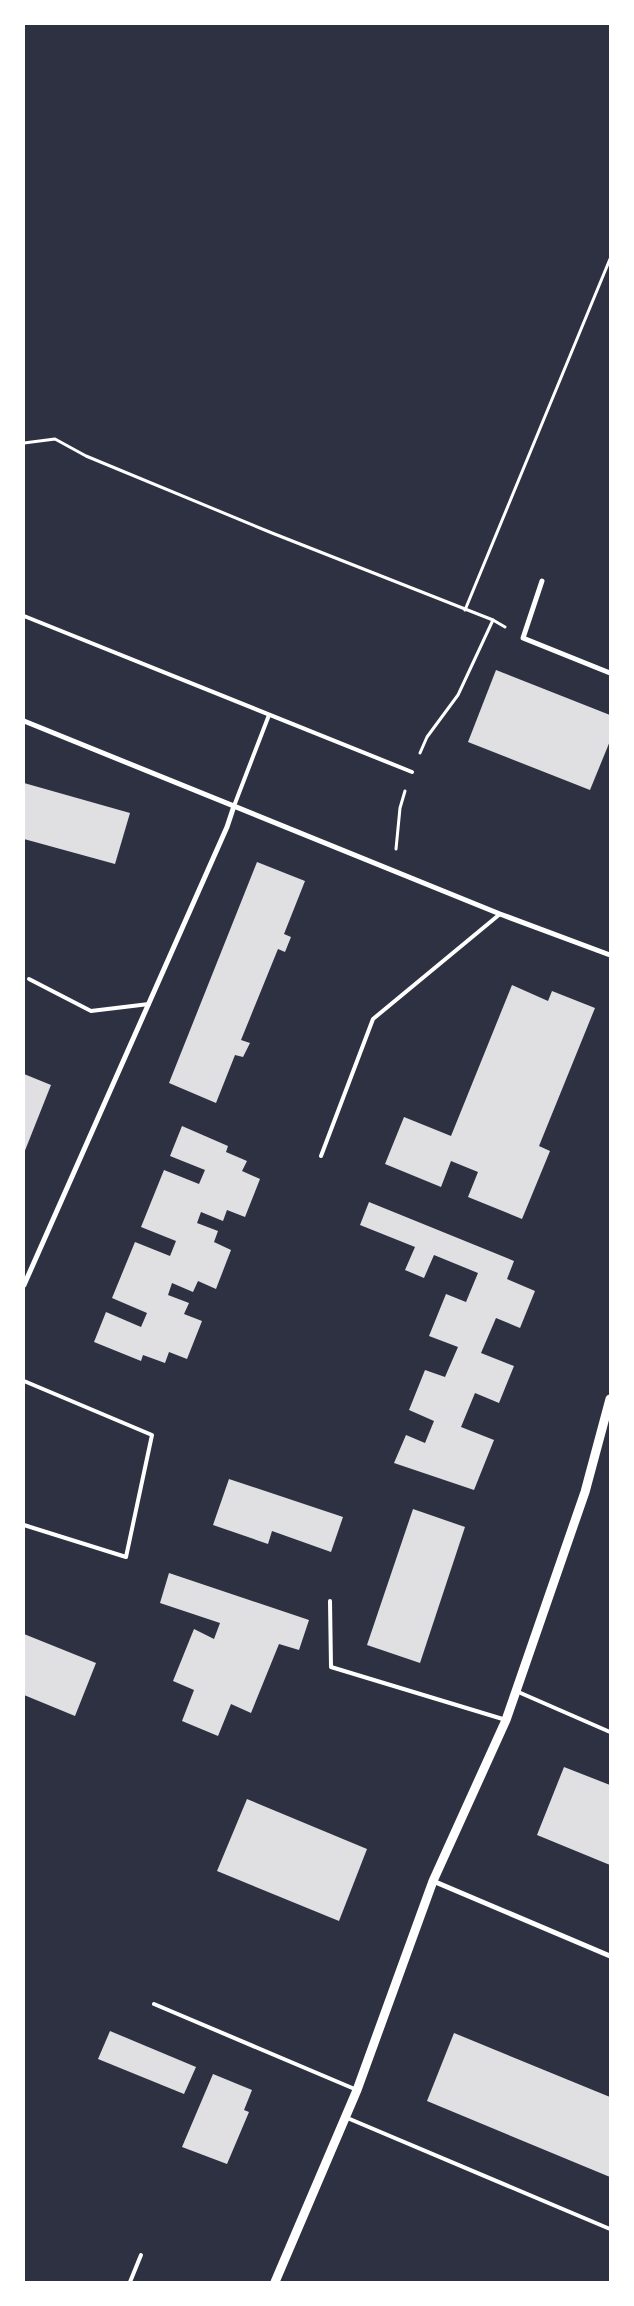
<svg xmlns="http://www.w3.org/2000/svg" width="634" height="2306" font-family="Poppins,sans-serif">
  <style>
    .building { fill: #e0e0e3 }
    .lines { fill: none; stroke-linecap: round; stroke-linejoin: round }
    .path { stroke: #fff; stroke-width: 3 }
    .service { stroke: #fff; stroke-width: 4 }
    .minor { stroke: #fff; stroke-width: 5 }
    .tertiary { stroke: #fff; stroke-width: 9 }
  </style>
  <rect width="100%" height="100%" fill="#2d3142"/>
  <g class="building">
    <polygon points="496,670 610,715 610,741 590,790 468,742"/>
    <polygon points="24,783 130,813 115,864 24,839"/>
    <polygon points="257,862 305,881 284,934 291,937 285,952 278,949 241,1040 250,1043 243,1057 235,1055 216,1103 169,1083"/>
    <polygon points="512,985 548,1001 552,991 595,1008 539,1146 550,1151 522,1219 468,1197 478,1172 451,1161 441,1187 385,1164 404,1117 451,1136"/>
    <polygon points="24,1074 51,1085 24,1153"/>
    <polygon points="182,1126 228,1146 226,1152 247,1161 242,1171 260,1179 245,1217 227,1210 223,1221 201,1212 197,1223 218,1231 214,1242 231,1250 216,1289 198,1281 193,1292 172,1283 168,1295 189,1303 184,1314 202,1321 187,1359 169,1352 165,1363 143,1355 141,1361 94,1342 106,1312 141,1327 147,1313 112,1298 135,1242 170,1256 176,1241 141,1227 164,1170 199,1184 205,1170 170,1156"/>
    <polygon points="369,1202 514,1261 507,1279 535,1291 520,1328 496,1318 481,1353 514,1366 499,1403 475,1393 461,1427 494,1440 474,1490 394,1463 406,1435 425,1443 434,1421 409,1410 425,1370 445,1377 458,1347 429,1336 446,1294 466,1302 478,1273 434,1255 424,1278 405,1270 415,1247 360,1225"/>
    <polygon points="229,1479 343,1517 331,1552 272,1531 268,1544 213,1525"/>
    <polygon points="413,1509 465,1527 420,1663 367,1645"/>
    <polygon points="169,1573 309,1620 299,1650 279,1644 251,1713 231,1704 218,1736 182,1721 194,1690 173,1681 194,1629 214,1639 220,1623 160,1603"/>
    <polygon points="24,1634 96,1663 75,1716 24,1695"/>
    <polygon points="564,1767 610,1785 610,1865 537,1835"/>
    <polygon points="247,1799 367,1849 339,1921 217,1871"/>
    <polygon points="110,2031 196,2067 184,2094 98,2059"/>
    <polygon points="454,2033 610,2097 610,2177 427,2101"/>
    <polygon points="213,2074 252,2090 244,2110 249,2112 227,2164 182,2147"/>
  </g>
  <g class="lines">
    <g class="path">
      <polyline points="24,443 55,439 86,456 272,533 493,620 505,627"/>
      <polyline points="465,610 610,259"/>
      <polyline points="420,753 427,737 458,695 493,620"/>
      <polyline points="396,849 400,808 405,791"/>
    </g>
    <g class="service">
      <polyline points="24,616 412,772"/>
      <polyline points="234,806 269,715"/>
      <polyline points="29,979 91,1011 149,1004"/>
      <polyline points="321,1156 373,1019 500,914"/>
      <polyline points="24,1381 152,1435 126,1557 24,1525"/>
      <polyline points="330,1601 331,1667 506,1720"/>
      <polyline points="516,1691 610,1732"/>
      <polyline points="154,2004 357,2090"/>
      <polyline points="345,2117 610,2229"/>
      <polyline points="130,2282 141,2255"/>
    </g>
    <g class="minor">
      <polyline points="542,581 523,638 610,673"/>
      <polyline points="24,721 500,914 610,955"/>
      <polyline points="24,1285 227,827 234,806"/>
      <polyline points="433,1881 610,1956"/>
    </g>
    <polyline class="tertiary" points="275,2282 357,2090 433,1881 506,1720 585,1492 610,1399"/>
  </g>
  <rect width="634" height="2306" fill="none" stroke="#ffffff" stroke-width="50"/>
</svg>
